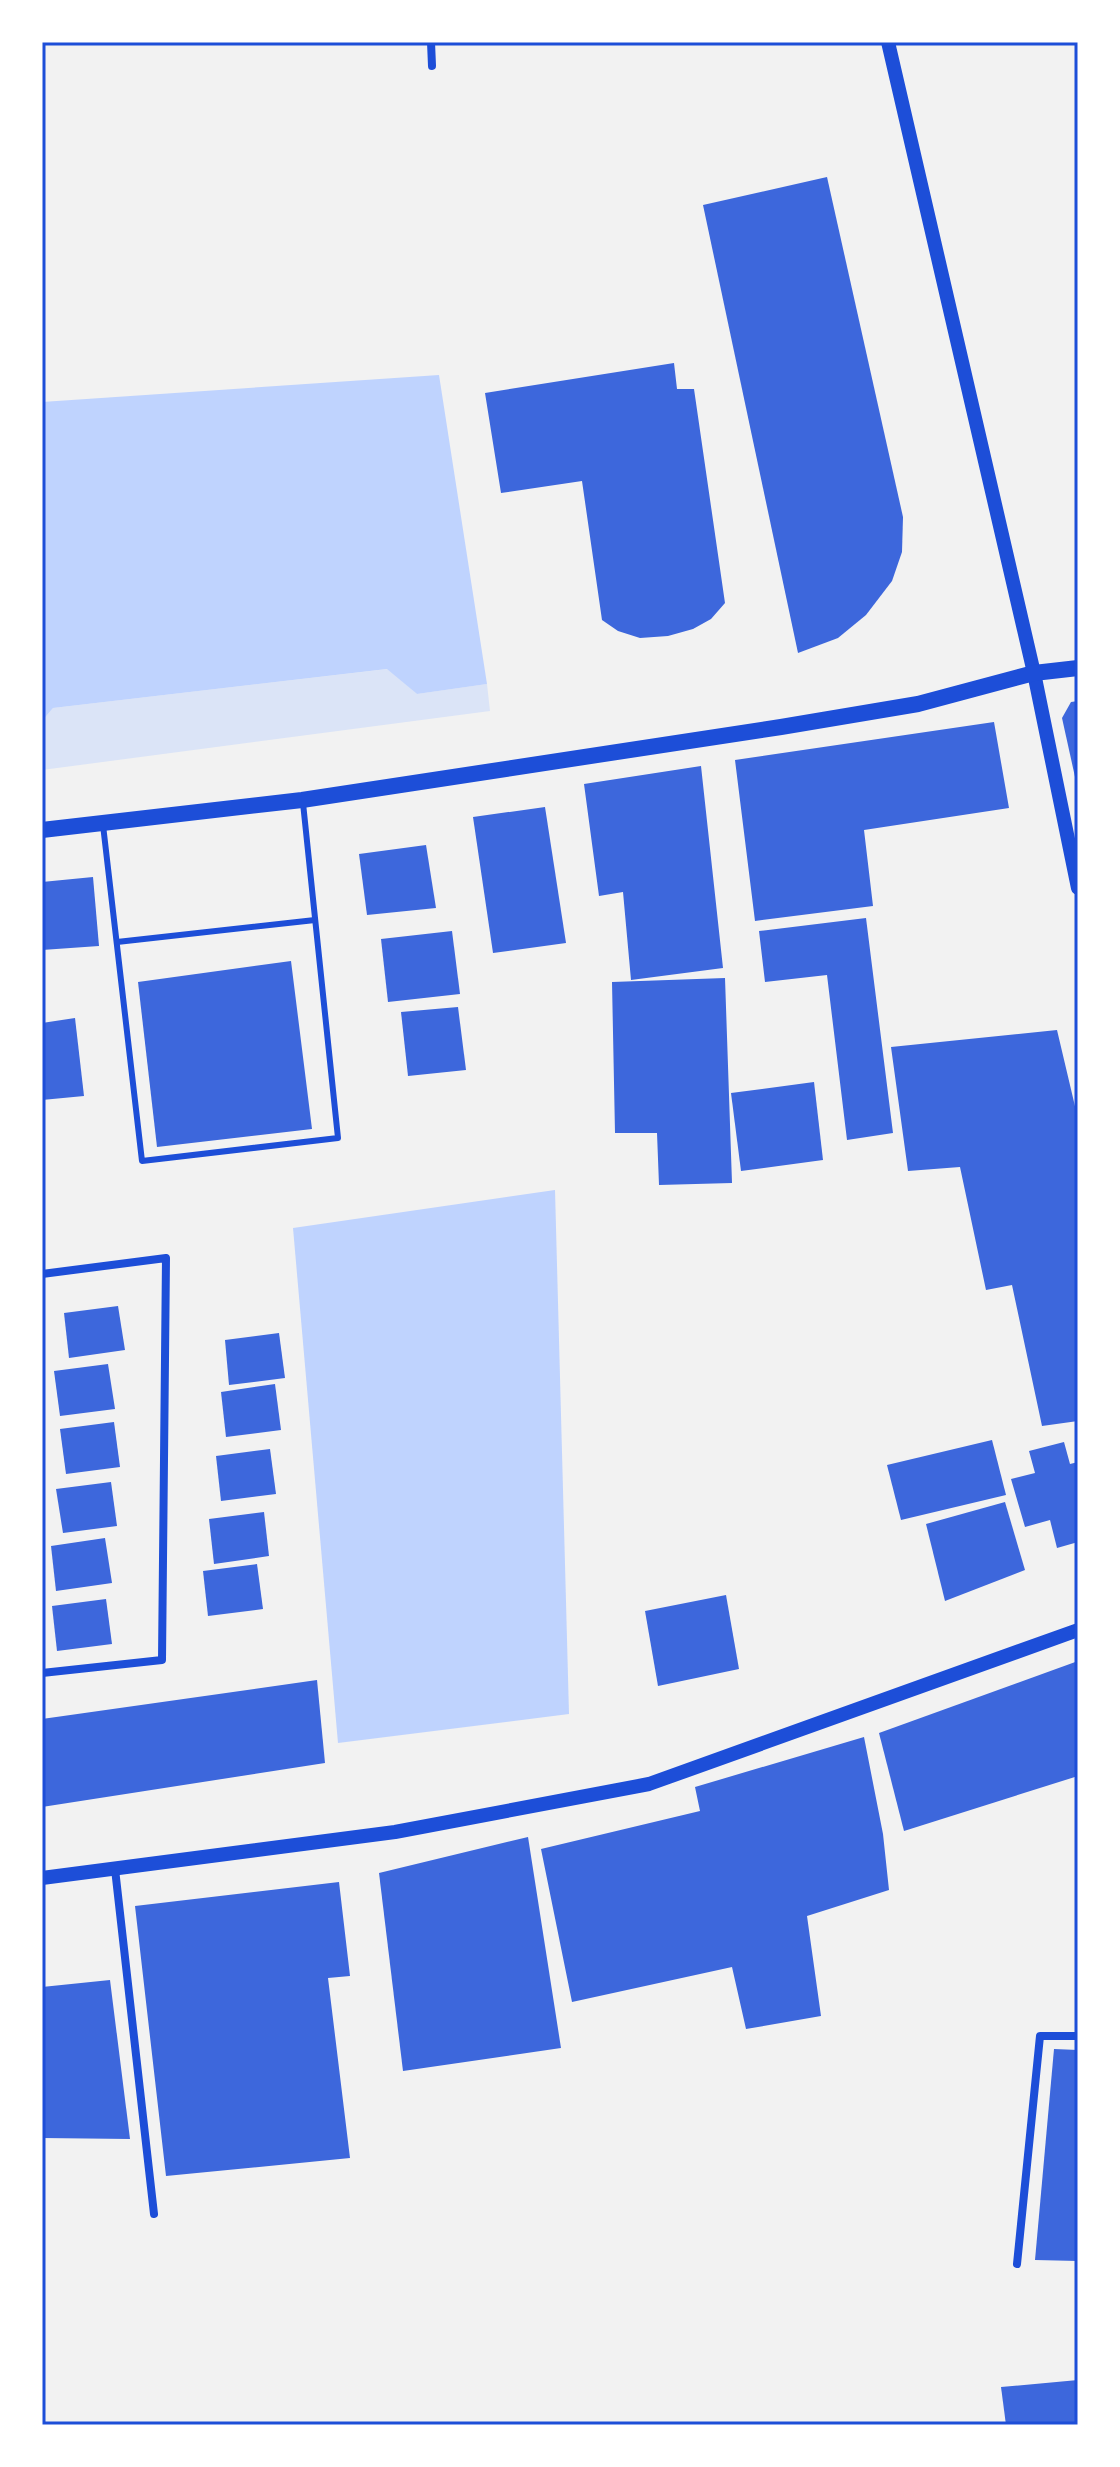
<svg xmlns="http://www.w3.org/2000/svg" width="1120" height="2467" font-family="Signika,sans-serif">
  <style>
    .green { fill: #dbe4f7 }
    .water { fill: #bfd3fe }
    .building { fill: #3d67dc }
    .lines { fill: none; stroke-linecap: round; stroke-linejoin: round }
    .service { stroke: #1d4ed8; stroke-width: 6 }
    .minor { stroke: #1d4ed8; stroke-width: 8 }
    .tertiary { stroke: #1d4ed8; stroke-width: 14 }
    .secondary { stroke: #1d4ed8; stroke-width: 16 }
    .neatline { fill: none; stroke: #1d4ed8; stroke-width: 3 }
  </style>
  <rect width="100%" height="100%" fill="#f2f2f2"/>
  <polygon class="green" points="388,669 417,694 487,684 490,711 42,770 42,721 53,708"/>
  <g class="water">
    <polygon points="439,375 487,684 417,694 387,669 53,708 42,721 42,402"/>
    <polygon points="555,1190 569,1714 338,1743 293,1228"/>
  </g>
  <g class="building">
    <polygon points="827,177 903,517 902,552 892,581 866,615 838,638 798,653 703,205"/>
    <polygon points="674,363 677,389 694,389 725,603 711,619 693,629 668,636 640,638 618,631 602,620 582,481 501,493 485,393"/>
    <polygon points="1078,701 1078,786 1077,786 1062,718 1071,702"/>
    <polygon points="994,722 1009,808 864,830 873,906 755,921 735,760"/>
    <polygon points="701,766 723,968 631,980 623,892 599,896 584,784"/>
    <polygon points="545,807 566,943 493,953 473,817"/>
    <polygon points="426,845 436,908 367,915 359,854"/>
    <polygon points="93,877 99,946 42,950 42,882"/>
    <polygon points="866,918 893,1133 847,1140 827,975 765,982 759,931"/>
    <polygon points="452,931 460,994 388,1002 381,939"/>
    <polygon points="291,961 312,1129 157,1147 138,982"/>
    <polygon points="725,978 732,1183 659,1185 657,1133 615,1133 612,982"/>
    <polygon points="458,1007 466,1070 408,1076 401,1012"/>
    <polygon points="75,1018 84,1096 42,1100 42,1023"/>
    <polygon points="1057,1030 1078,1119 1078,1421 1042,1426 1012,1285 986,1290 960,1167 908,1171 891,1047"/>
    <polygon points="814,1082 823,1160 741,1171 731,1093"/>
    <polygon points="118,1306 125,1350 69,1358 64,1313"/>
    <polygon points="279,1333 285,1378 229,1385 225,1340"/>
    <polygon points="108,1364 115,1409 60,1416 54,1371"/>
    <polygon points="275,1384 281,1430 226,1437 221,1392"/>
    <polygon points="114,1422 120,1467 66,1474 60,1429"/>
    <polygon points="992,1440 1006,1495 901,1520 887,1465"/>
    <polygon points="1064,1442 1070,1464 1078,1462 1078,1542 1057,1548 1050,1520 1025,1527 1011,1479 1035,1473 1029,1451"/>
    <polygon points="270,1449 276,1494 221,1501 216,1456"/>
    <polygon points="111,1482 117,1526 63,1533 56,1489"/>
    <polygon points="1005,1502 1025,1570 945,1601 926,1524"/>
    <polygon points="264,1512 269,1556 214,1564 209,1519"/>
    <polygon points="105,1538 112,1583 56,1591 51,1546"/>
    <polygon points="257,1564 263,1609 208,1616 203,1571"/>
    <polygon points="726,1595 739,1669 658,1686 645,1611"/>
    <polygon points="106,1599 112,1644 57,1651 52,1606"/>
    <polygon points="1078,1661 1078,1776 904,1831 879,1733"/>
    <polygon points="317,1680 325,1763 42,1807 42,1719"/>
    <polygon points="864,1737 883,1834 889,1890 807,1916 821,2016 746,2029 732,1967 572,2002 541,1849 700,1811 695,1787"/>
    <polygon points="528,1837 561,2048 403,2071 379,1873"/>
    <polygon points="339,1882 350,1976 328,1978 350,2158 166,2176 135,1906"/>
    <polygon points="110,1980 130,2139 42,2138 42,1987"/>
    <polygon points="1054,2049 1078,2050 1078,2261 1035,2260"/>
    <polygon points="1078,2380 1078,2425 1006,2425 1001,2387"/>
  </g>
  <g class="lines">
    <g class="service">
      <polyline points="103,825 142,1161 338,1138 303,803"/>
      <polyline points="117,942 315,920"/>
    </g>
    <g class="minor">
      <polyline points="431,42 432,66"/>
      <polyline points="42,1274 166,1258 162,1660 42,1673"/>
      <polyline points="115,1869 154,2214"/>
      <polyline points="1017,2264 1040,2036 1078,2036"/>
    </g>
    <g class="tertiary">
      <polyline points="888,42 1034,673 1078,888"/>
      <polyline points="42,1878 395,1832 649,1784 1078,1630"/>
    </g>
    <polyline class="secondary" points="42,830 302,800 781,727 918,704 1034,673 1078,668"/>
  </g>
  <rect width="1120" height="2467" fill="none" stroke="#ffffff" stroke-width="88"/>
  <rect x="44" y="44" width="1032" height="2379" class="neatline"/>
</svg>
